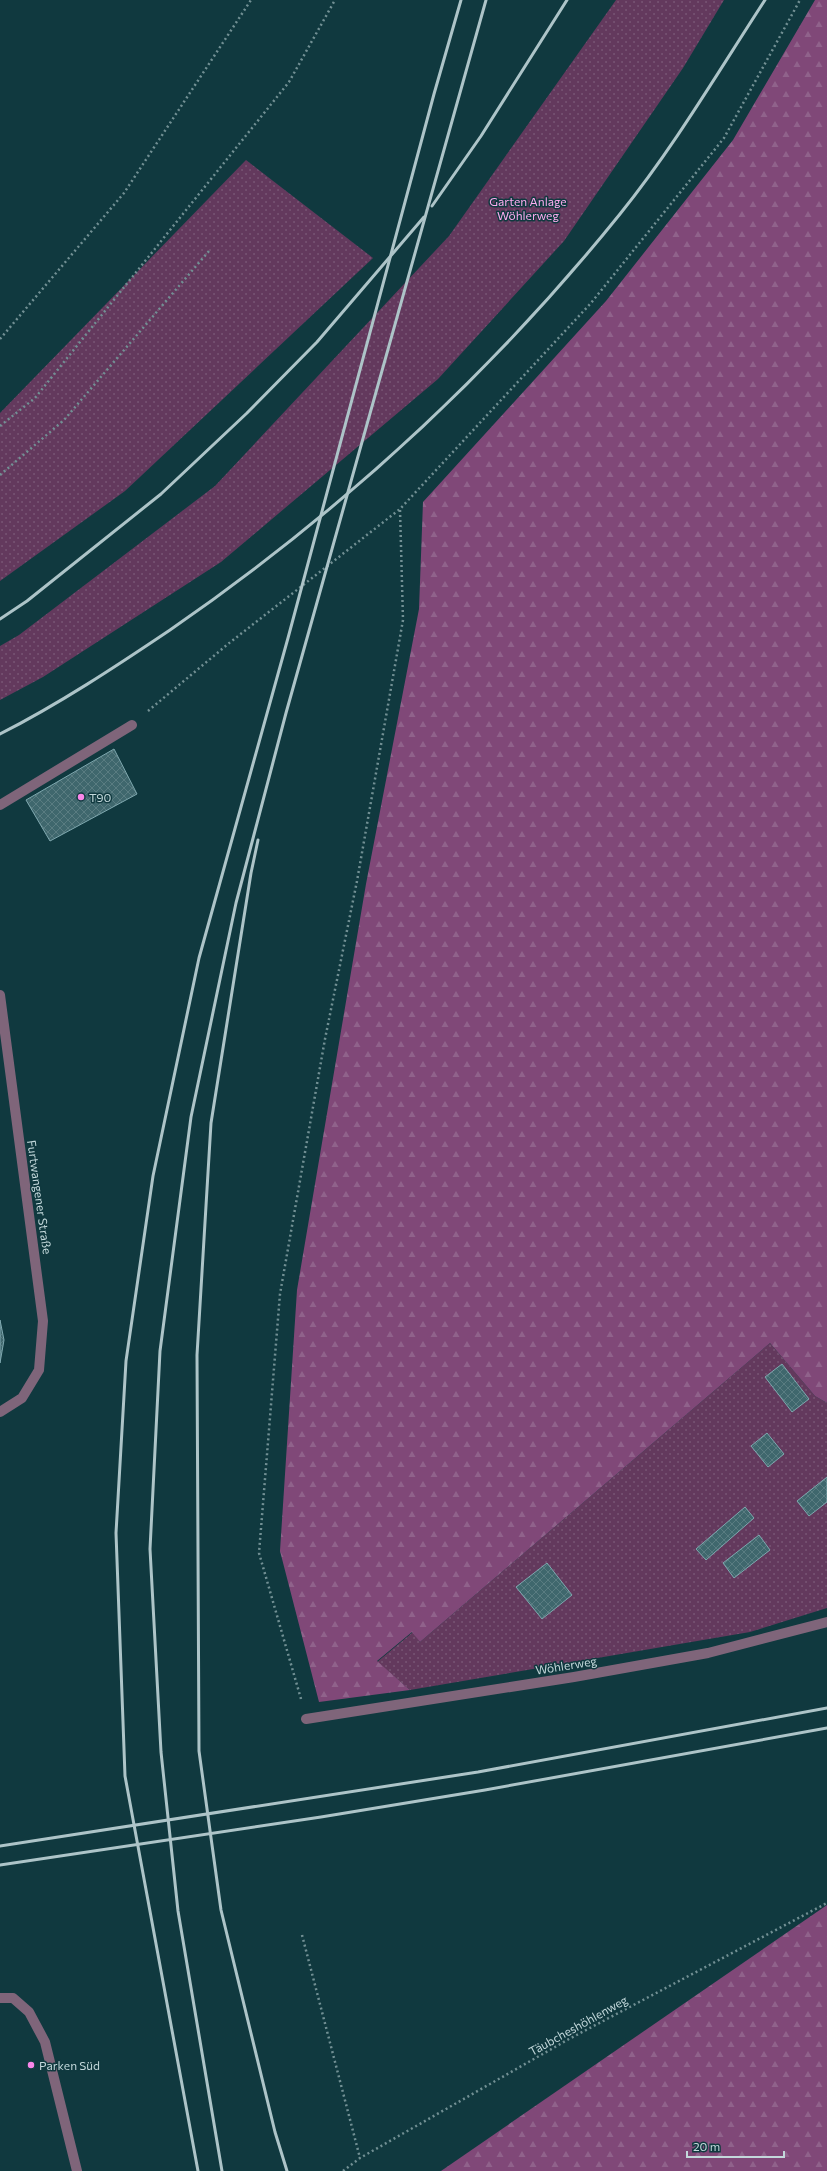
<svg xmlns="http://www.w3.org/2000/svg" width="827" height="2171" font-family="Commissioner,sans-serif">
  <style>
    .grass { fill: url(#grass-dots) }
    .forest { fill: url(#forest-firs) }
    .building { fill: url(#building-cross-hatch); stroke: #7fa8af }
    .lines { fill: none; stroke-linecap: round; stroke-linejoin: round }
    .path { stroke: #729094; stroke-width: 2.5; stroke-dasharray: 2 3; stroke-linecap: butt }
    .minor { stroke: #7f657a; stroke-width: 10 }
    .rail { stroke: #adc4c8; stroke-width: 3 }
    .poi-dot { fill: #f987e9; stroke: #10393f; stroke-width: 1.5 }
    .labels { text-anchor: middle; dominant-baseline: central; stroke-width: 3; stroke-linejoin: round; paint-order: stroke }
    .park-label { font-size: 12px; fill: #ffacf1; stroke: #10393f }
    .poi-label { font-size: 12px; fill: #c3d8db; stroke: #10393f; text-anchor: start }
    .street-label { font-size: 12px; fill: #c3d8db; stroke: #10393f }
  </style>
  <defs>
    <pattern id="grass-dots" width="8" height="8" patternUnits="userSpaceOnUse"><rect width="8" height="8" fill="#63395d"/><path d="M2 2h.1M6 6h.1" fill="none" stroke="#785574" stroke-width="1.8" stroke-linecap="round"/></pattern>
    <pattern id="forest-firs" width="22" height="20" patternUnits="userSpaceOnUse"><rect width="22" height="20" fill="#804878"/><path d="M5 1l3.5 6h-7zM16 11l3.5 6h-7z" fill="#90628b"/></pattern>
    <pattern id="building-cross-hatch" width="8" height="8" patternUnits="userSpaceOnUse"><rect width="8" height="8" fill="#3f676d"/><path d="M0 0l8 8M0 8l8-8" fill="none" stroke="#597c81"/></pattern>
  </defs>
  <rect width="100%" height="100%" fill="#10393f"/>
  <g class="grass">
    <polygon points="616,0 724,0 683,68 564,241 438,379 221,562 43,677 0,700 0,646 19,635 215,486 449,236"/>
    <polygon points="246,160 373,258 125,491 0,581 0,413"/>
    <polygon points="770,1343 815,1396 827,1403 827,1608 750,1632 410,1690 377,1662 413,1632 420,1642"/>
  </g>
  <g class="forest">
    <polygon points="815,0 827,0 827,1403 815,1396 770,1343 420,1642 412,1632 377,1661 410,1690 319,1702 280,1551 297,1290 366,884 419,609 423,502 606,301 733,140"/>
    <polygon points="827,1905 827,2171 441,2171"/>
  </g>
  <g class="building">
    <polygon points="114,749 137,794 50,841 26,800"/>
    <polygon points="0,1320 4,1340 0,1363"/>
    <polygon points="782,1364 809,1399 792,1412 765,1377"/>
    <polygon points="767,1433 784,1454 768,1467 751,1446"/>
    <polygon points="827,1477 827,1502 809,1516 797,1501"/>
    <polygon points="745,1507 754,1518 706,1560 696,1549"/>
    <polygon points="759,1535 770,1550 734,1578 723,1563"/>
    <polygon points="547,1563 572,1595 542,1619 516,1587"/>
  </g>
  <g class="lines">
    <g class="path">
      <polyline points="0,339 124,193 251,0"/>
      <polyline points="0,426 35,398 289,82 335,0"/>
      <polyline points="0,475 64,420 209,251"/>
      <polyline points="148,711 228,644 400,509 591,303 724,138 800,0"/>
      <polyline points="301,1699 259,1553 280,1294 325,1039 357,881 403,620 400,509"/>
      <polyline points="302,1935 360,2158"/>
      <polyline points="343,2171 360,2158 569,2039 827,1903"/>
    </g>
    <g class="minor">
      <polyline points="0,805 132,725"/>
      <polyline points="0,995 43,1321 39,1370 22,1398 0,1412"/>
      <polyline points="306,1719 574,1677 708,1653 827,1622"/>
      <polyline points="0,1998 13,1998 29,2012 45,2042 77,2171"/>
    </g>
    <g class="rail">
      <polyline points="432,206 481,136 567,0"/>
      <polyline points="0,619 27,601 161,494 247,413 317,342 424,217"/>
      <path d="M0 734C59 704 115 667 170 630 338 514 491 374 620 214 674 147 718 72 765 0"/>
      <polyline points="258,840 251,873 211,1123 197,1355 199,1751 221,1910 275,2132 287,2171"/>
      <polyline points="0,1846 478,1772 827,1708"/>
      <polyline points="0,1865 321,1817 485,1790 827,1728"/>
      <polyline points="198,2171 125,1776 116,1533 126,1361 153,1176 199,958 288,638 434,94 461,0"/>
      <polyline points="222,2171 178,1911 161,1752 150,1549 160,1351 191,1117 236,903 286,713 486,0"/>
    </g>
  </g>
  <g class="poi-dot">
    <circle cx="81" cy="797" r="4"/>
    <circle cx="31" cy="2065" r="4"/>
  </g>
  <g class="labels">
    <g class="park-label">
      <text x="528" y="201">Garten Anlage<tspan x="528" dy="14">Wöhlerweg</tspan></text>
    </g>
    <g class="poi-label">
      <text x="89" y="797">T90</text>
      <text x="39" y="2065">Parken Süd</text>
    </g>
    <g class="street-label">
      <text transform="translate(40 1197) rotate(82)">Furtwangener Straße</text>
      <text transform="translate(566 1665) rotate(-9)">Wöhlerweg</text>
      <text transform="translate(578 2025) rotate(-29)">Täubcheshöhlenweg</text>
    </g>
  </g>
  <path d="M687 2151v6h97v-6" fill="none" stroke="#c3d8db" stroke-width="2"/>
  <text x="693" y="2151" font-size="12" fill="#c3d8db" stroke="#10393f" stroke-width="3" paint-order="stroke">20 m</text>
</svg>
